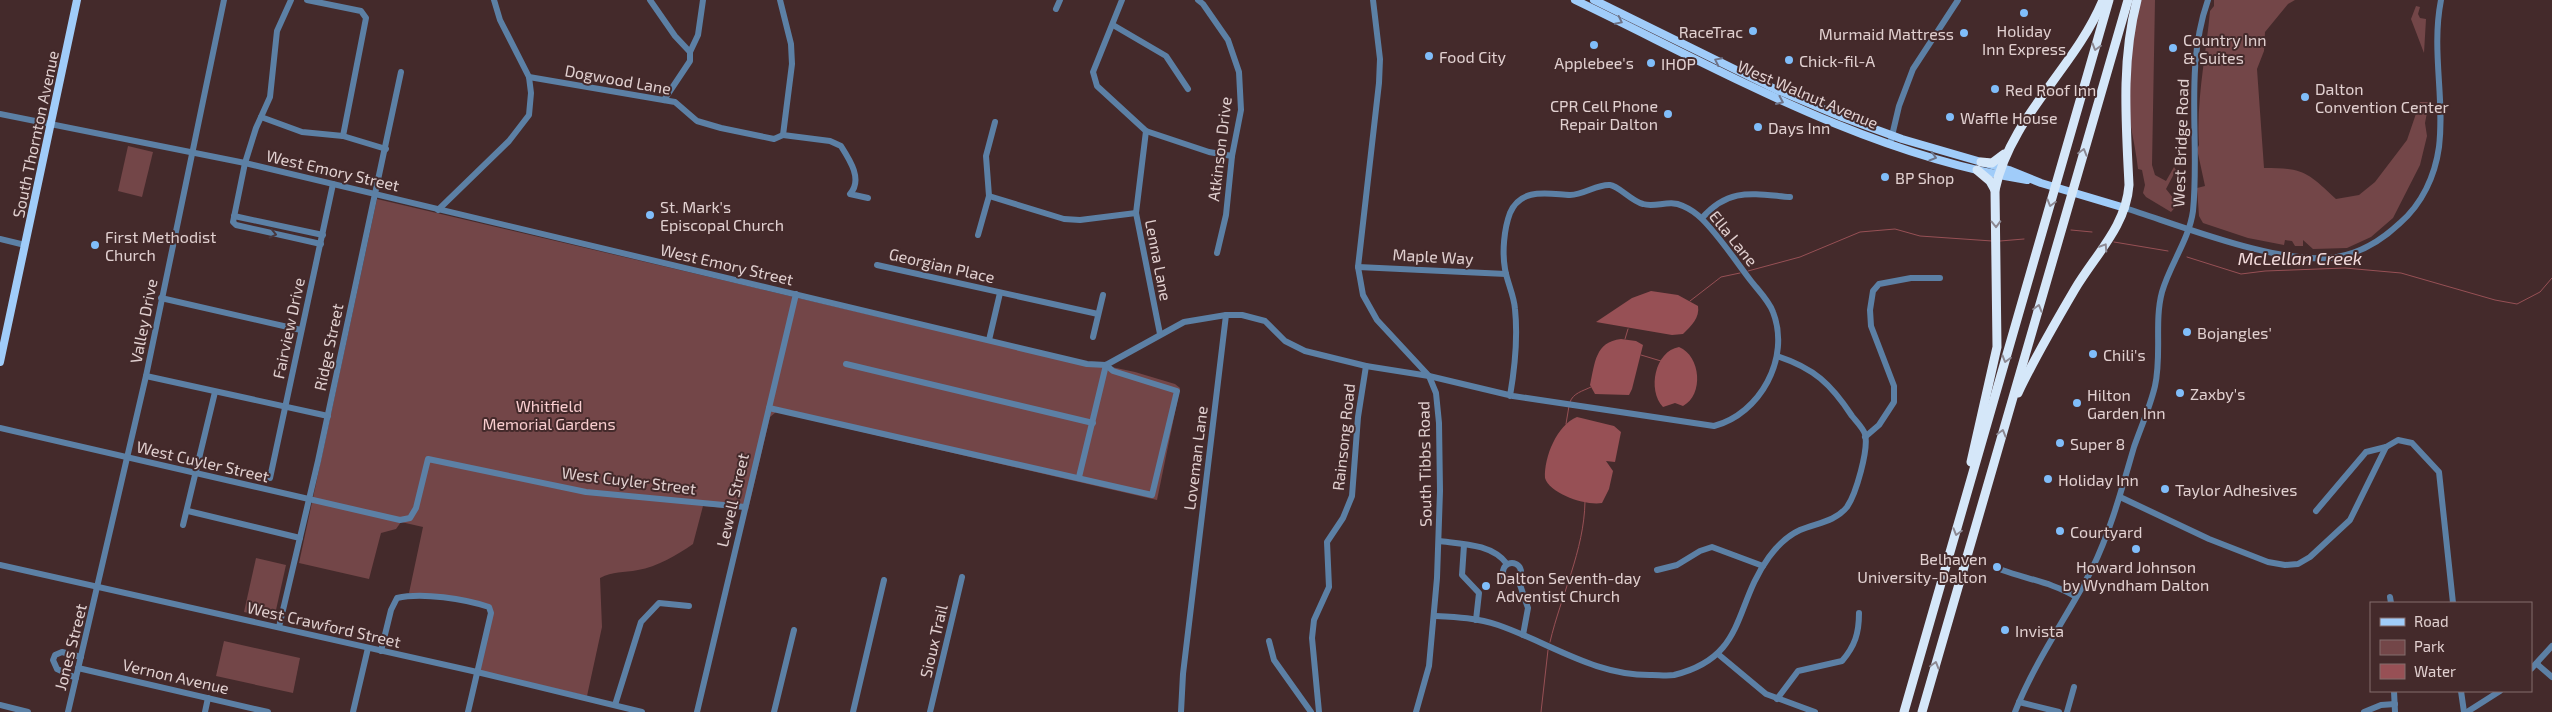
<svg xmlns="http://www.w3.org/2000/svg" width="2552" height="712" font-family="'Exo 2',sans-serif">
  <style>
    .green { fill: #734648 }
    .water { fill: #975055 }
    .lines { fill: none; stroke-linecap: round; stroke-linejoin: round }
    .stream { stroke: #975055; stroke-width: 1 }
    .minor { stroke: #5c80a5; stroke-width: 6 }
    .major { stroke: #a0ccf9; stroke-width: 8 }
    .highway { stroke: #d5e7f9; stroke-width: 9 }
    .oneway { stroke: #6d7388 }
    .oneway2 { stroke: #8c8892 }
    .oneway3 { stroke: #48373d }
    .poi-dot { fill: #80bdfa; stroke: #442a2b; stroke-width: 2 }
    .labels { text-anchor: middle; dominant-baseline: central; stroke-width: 4; stroke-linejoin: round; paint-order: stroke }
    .poi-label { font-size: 16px; fill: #e1d0d0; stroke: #442a2b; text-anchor: start }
    .street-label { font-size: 16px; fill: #e1d0d0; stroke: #442a2b }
    .park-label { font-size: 16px; fill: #faced0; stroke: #442a2b }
    .water-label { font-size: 18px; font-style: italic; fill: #f3dcdd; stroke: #442a2b }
  </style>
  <rect width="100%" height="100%" fill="#442a2b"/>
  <g class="green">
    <path d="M2138 0H2155L2152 165 2155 175 2166 181 2174 167 2176 170 2166 189 2178 204 2171 212 2146 197 2143 193 2145 185 2142 170 2138 169C2135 141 2126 113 2127 85 2129 57 2135 28 2138 0Z"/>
    <path d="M2214 0H2295L2288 4 2265 32 2264 51 2257 69 2264 168C2304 168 2307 172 2336 199L2359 195 2375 182 2407 140 2420 102H2429L2425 123 2427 136 2420 165 2393 218 2371 237 2347 248 2313 249 2303 240V246H2295L2292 241 2285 240 2284 245 2248 238 2203 223 2199 216 2197 188 2205 186 2197 149 2199 145C2196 100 2206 56 2210 11L2214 6Z"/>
    <polygon points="2416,6 2420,7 2418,14 2420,18 2426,19 2424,53 2411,19"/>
    <polygon points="128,146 153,152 142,197 118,191"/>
    <path d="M377 199 918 326 1135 372 1175 384 1180 388 1157 500 776 412 770 417 748 510 703 506 693 544C677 555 657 567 638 570 623 573 613 571 600 578L602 627 587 696 480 671 492 607 468 599 409 593 423 527 401 522 396 529 381 533 369 579 299 563Z"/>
    <polygon points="256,558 286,565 274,619 244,612"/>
    <polygon points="224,641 300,658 293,693 216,676"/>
  </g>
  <g class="water">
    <path d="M1651 291 1678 295 1698 306C1700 318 1691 326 1683 334L1672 335 1596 322 1632 298Z"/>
    <path d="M1621 339 1636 341 1643 345 1632 389 1629 395 1595 394 1590 385C1595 363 1595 342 1621 339Z"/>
    <path d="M1679 347C1701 356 1704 395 1683 406L1675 403 1663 407C1647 390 1655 351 1679 347Z"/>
    <path d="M1577 417 1614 426 1621 432 1615 462 1606 461 1613 471 1609 489 1602 503C1586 506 1550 494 1545 478 1544 457 1557 425 1577 417Z"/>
  </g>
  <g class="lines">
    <g class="stream">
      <polyline points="2071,230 2092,232"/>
      <polyline points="2000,241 2024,239"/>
      <polyline points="2114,242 2168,251"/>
      <polyline points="2187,257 2241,274 2265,271 2345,268 2401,273 2495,300 2517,304 2540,292 2552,278"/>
      <polyline points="1748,271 1800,257 1860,232 1895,229 1920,236 1992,241"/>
      <polyline points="1690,301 1721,277 1740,273"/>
      <polyline points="1625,339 1628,329"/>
      <polyline points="1641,355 1661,361"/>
      <path d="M1570 402C1573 393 1583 391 1591 387"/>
      <polyline points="1566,424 1569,406"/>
      <path d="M1550 642C1561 595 1584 551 1585 502"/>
      <polyline points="1541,712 1548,650"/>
    </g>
    <g class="minor">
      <polyline points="291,0 277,31 270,97 256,128 245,163 233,222 236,225 321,244"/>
      <polyline points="307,0 361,11 366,18 343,136"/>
      <polyline points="650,0 675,36 690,52 690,61 664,100"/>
      <path d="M780 0 791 44 792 64 783 135 830 141 841 146C850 160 863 180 850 194L868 198"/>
      <polyline points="1122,0 1093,72 1097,86 1146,131 1209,152 1232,156"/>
      <polyline points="1198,0 1203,4 1228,40 1239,72 1241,110 1232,156 1226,215 1217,253"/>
      <polyline points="1373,0 1380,59 1379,83 1358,267 1363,295 1377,320 1429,376 1436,393 1439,423 1440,491 1437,578 1429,666 1416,712"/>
      <polyline points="1056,9 1060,0"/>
      <polyline points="1113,25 1166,56 1188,89"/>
      <polyline points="690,52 698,35 703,0"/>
      <polyline points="529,77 675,102 697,121 721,128 774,139 783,135"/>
      <path d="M0 114 245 163 1087 364 1106 365 1184 322 1226 315H1242L1265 321 1285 341 1305 351 1366 366 1429 376 1513 396 1714 426C1760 414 1791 358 1773 312 1769 301 1758 290 1751 281 1735 260 1720 237 1702 219 1697 214 1690 209 1683 206 1669 199 1656 208 1643 204 1631 201 1619 186 1610 185 1597 184 1584 195 1570 195 1548 194 1521 187 1510 213 1504 229 1502 252 1505 269 1507 282 1514 295 1515 309 1518 338 1515 367 1510 396"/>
      <polyline points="261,117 302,132 343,136 386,149"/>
      <polyline points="1146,131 1136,213 1160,334"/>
      <polyline points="1891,140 1899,106 1913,69 1958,0"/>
      <polyline points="989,196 1064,219 1080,220 1136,213"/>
      <path d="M2125 208C2182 226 2280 266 2337 257 2361 253 2383 239 2400 223 2422 204 2435 176 2439 147 2445 98 2431 51 2441 0"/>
      <polyline points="438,210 509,141 529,115 531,93 529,77 500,20 494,0"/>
      <polyline points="234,216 323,235"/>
      <path d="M1702 218C1729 187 1753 194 1790 197"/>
      <polyline points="978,235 989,196 986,156 995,122"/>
      <polyline points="0,239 25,245"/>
      <polyline points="877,265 1098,314"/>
      <polyline points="1358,267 1506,274"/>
      <polyline points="161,298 301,330"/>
      <polyline points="1093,337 1103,295"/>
      <polyline points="989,340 1000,293"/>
      <polyline points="846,364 1093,423"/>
      <polyline points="146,376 328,416"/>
      <polyline points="769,408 1152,495 1177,391 1113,371 1106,365"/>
      <polyline points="0,428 400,520 410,518 416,508 428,459 586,492 745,507"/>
      <polyline points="1865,437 1879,425 1894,402 1894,386 1871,326 1870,310 1873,291 1879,284 1911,278 1940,278"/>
      <polyline points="1079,477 1106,365"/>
      <polyline points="270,478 333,184"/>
      <polyline points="2120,497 2209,539 2268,562 2285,565 2298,564 2310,557 2350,520 2386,447 2398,440 2412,443 2439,472 2453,603"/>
      <polyline points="188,511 300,538"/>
      <polyline points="2316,511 2366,452 2386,447"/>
      <polyline points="183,525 215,392"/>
      <path d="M1439 541C1463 544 1492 544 1507 564"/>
      <polyline points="1464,545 1462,575 1479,593 1476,620"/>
      <circle cx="1512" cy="572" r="9"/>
      <polyline points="0,565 477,672 642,712"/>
      <polyline points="1657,570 1677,565 1700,551 1712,547 1763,566"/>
      <path d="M2002 570C2027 579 2054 583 2076 597"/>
      <polyline points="1518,579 1528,608 1523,635"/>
      <polyline points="2390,597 2391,603"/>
      <path d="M1435 616C1456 617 1478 618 1498 625 1550 643 1595 676 1652 675 1659 675 1667 676 1674 675 1747 657 1733 606 1769 557 1777 546 1787 536 1800 530 1816 523 1835 522 1847 507 1856 494 1869 449 1865 434 1863 428 1856 421 1852 416 1831 384 1814 368 1777 356"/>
      <polyline points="279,627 318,461 401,72"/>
      <polyline points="1269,641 1274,660 1311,712"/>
      <path d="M381 651 391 610 397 598C422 592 465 599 489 607L491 613 468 712"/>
      <polyline points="1718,654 1766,694 1815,712"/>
      <polyline points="2537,664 2552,677"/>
      <polyline points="78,668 268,712"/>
      <polyline points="2531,669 2552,646"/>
      <polyline points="76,678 57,669 53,660 55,655 62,652 81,657"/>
      <polyline points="2394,691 2395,712"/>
      <polyline points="2461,691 2464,712"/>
      <path d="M1777 699 1798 671 1842 661C1855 646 1859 633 1859 613"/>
      <polyline points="2019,702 2059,712"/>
      <polyline points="0,705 28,712"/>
      <polyline points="615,705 641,622 659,603 689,606"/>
      <polyline points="68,712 146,376 224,0"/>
      <polyline points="205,712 208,698"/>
      <polyline points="353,712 368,648"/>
      <polyline points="697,712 796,294"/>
      <polyline points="774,712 794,630"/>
      <polyline points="853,712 884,580"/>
      <polyline points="930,712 962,577"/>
      <polyline points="1181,712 1183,674 1226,315"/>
      <polyline points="1319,712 1312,638 1314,620 1329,587 1327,542 1343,518 1352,496 1358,417 1366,366"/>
      <path d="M2015 712C2035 661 2067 617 2092 569 2111 530 2122 488 2134 447 2141 427 2150 407 2155 386 2162 355 2154 322 2162 292 2170 264 2189 240 2193 211 2200 142 2184 67 2208 0"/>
      <polyline points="2067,712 2074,687"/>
      <polyline points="2364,712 2381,705 2395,704"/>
      <polyline points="2467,712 2500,691"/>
    </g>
    <g class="major">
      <path d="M1575 0C1721 70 1865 154 2027 180"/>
      <polyline points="1594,0 1775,89 1842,117 1902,139 2009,170 2041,183 2125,208"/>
      <polyline points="0,362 77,0"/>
    </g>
    <g class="highway">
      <polyline points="1981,162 1992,163 2004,154"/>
      <polyline points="1977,170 1990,181 1995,190"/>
      <path d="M2018 393C2035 357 2055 323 2075 289 2096 254 2126 226 2129 185 2126 122 2121 61 2137 0"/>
      <path d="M1971 462 1997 347 1995 190C2010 117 2075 68 2103 0"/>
      <polyline points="1904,712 2109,0"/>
      <polyline points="1922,712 2128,0"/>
    </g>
  </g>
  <defs><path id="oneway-chevron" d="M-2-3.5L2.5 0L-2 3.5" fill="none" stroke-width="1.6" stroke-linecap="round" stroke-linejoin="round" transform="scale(1.25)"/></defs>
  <g class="oneway">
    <use href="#oneway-chevron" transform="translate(1619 21) rotate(26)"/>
    <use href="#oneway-chevron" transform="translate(1718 61) rotate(-154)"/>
    <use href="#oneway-chevron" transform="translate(1780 101) rotate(24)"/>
    <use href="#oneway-chevron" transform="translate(1933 157) rotate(17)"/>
  </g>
  <g class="oneway2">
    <use href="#oneway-chevron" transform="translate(2096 47) rotate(106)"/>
    <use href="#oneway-chevron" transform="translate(2083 152) rotate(-74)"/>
    <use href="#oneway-chevron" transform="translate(2051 203) rotate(106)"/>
    <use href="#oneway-chevron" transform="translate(1996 224) rotate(89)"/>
    <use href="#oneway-chevron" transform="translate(2104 247) rotate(-57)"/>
    <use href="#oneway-chevron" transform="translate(2038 308) rotate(-74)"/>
    <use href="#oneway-chevron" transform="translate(2006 359) rotate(106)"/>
    <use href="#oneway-chevron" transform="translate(2002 433) rotate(-74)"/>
    <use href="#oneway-chevron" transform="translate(1957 532) rotate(106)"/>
    <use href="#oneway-chevron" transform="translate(1935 665) rotate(-74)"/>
  </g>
  <use class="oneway3" href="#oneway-chevron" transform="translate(273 234) rotate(13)"/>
  <g class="poi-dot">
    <circle cx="2024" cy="13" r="5"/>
    <circle cx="1753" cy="31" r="5"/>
    <circle cx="1964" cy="33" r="5"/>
    <circle cx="1594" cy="45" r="5"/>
    <circle cx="2173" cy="48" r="5"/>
    <circle cx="1429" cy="56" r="5"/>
    <circle cx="1789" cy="60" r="5"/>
    <circle cx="1651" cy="63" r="5"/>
    <circle cx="1995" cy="89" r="5"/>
    <circle cx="2305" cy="97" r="5"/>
    <circle cx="1668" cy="114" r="5"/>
    <circle cx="1950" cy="117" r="5"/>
    <circle cx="1758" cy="127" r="5"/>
    <circle cx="1885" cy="177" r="5"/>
    <circle cx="650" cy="215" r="5"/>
    <circle cx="95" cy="245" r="5"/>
    <circle cx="2187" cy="332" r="5"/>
    <circle cx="2093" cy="354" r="5"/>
    <circle cx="2180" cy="393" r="5"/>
    <circle cx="2077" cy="403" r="5"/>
    <circle cx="2060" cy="443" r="5"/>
    <circle cx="2048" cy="479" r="5"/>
    <circle cx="2165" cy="489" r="5"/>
    <circle cx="2060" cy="531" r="5"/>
    <circle cx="2136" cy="549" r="5"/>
    <circle cx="1997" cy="567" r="5"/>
    <circle cx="1486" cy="586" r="5"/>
    <circle cx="2005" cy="630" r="5"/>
  </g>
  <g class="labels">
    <g class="poi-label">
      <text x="2024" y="30" text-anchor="middle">Holiday<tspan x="2024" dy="18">Inn Express</tspan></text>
      <text x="1743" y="31" text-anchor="end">RaceTrac</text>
      <text x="1954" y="33" text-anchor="end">Murmaid Mattress</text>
      <text x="2183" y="39">Country Inn<tspan x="2183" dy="18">&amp; Suites</tspan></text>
      <text x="1439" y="56">Food City</text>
      <text x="1799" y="60">Chick-fil-A</text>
      <text x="1594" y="62" text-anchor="middle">Applebee's</text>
      <text x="1661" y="63">IHOP</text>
      <text x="2315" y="88">Dalton<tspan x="2315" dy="18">Convention Center</tspan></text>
      <text x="2005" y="89">Red Roof Inn</text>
      <text x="1658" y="105" text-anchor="end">CPR Cell Phone<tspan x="1658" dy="18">Repair Dalton</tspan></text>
      <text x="1960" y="117">Waffle House</text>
      <text x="1768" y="127">Days Inn</text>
      <text x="1895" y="177">BP Shop</text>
      <text x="660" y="206">St. Mark's<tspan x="660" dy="18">Episcopal Church</tspan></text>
      <text x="105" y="236">First Methodist<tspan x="105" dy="18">Church</tspan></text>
      <text x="2197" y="332">Bojangles'</text>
      <text x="2103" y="354">Chili's</text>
      <text x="2190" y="393">Zaxby's</text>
      <text x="2087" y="394">Hilton<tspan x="2087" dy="18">Garden Inn</tspan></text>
      <text x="2070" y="443">Super 8</text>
      <text x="2058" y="479">Holiday Inn</text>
      <text x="2175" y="489">Taylor Adhesives</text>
      <text x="2070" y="531">Courtyard</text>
      <text x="1987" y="558" text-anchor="end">Belhaven<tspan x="1987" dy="18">University-Dalton</tspan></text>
      <text x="2136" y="566" text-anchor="middle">Howard Johnson<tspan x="2136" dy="18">by Wyndham Dalton</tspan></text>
      <text x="1496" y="577">Dalton Seventh-day<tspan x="1496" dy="18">Adventist Church</tspan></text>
      <text x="2015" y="630">Invista</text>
    </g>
    <g class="street-label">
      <text transform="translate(618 79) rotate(10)">Dogwood Lane</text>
      <text transform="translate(1808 94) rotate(23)">West Walnut Avenue</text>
      <text transform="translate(35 134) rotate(-78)">South Thornton Avenue</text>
      <text transform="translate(2180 143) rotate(-88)">West Bridge Road</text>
      <text transform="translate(1219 149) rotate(-83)">Atkinson Drive</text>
      <text transform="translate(333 170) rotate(13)">West Emory Street</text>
      <text transform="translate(1734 238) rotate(51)">Ella Lane</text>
      <text transform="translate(1433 256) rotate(3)">Maple Way</text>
      <text transform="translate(1159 260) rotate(79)">Lenna Lane</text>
      <text transform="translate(727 264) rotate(13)">West Emory Street</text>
      <text transform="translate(942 265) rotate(13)">Georgian Place</text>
      <text transform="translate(143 321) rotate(-79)">Valley Drive</text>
      <text transform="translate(288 328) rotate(-78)">Fairview Drive</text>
      <text transform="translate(328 347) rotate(-78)">Ridge Street</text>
      <text transform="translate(1343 437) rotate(-84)">Rainsong Road</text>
      <text transform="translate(1195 458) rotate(-83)">Loveman Lane</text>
      <text transform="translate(203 461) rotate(13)">West Cuyler Street</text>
      <text transform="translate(1424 464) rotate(-91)">South Tibbs Road</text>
      <text transform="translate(629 480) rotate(7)">West Cuyler Street</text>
      <text transform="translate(732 500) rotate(-77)">Lewell Street</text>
      <text transform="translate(324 624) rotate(13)">West Crawford Street</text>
      <text transform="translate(933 641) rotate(-77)">Sioux Trail</text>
      <text transform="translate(70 647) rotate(-76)">Jones Street</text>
      <text transform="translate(176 676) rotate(13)">Vernon Avenue</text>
    </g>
    <g class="park-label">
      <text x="549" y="405">Whitfield<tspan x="549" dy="18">Memorial Gardens</tspan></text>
    </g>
    <g class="water-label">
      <text x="2300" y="258">McLellan Creek</text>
    </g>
  </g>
  <rect x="2370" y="602" width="162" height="90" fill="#442a2b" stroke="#836c6d"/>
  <rect x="2380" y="618" width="25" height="8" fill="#a0ccf9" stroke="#836c6d"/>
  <text x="2414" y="627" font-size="15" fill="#e1d0d0">Road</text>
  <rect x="2380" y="640" width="25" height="15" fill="#734648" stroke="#836c6d"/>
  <text x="2414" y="652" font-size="15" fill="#e1d0d0">Park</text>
  <rect x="2380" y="664" width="25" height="15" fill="#975055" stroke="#836c6d"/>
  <text x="2414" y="677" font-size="15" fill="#e1d0d0">Water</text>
</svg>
